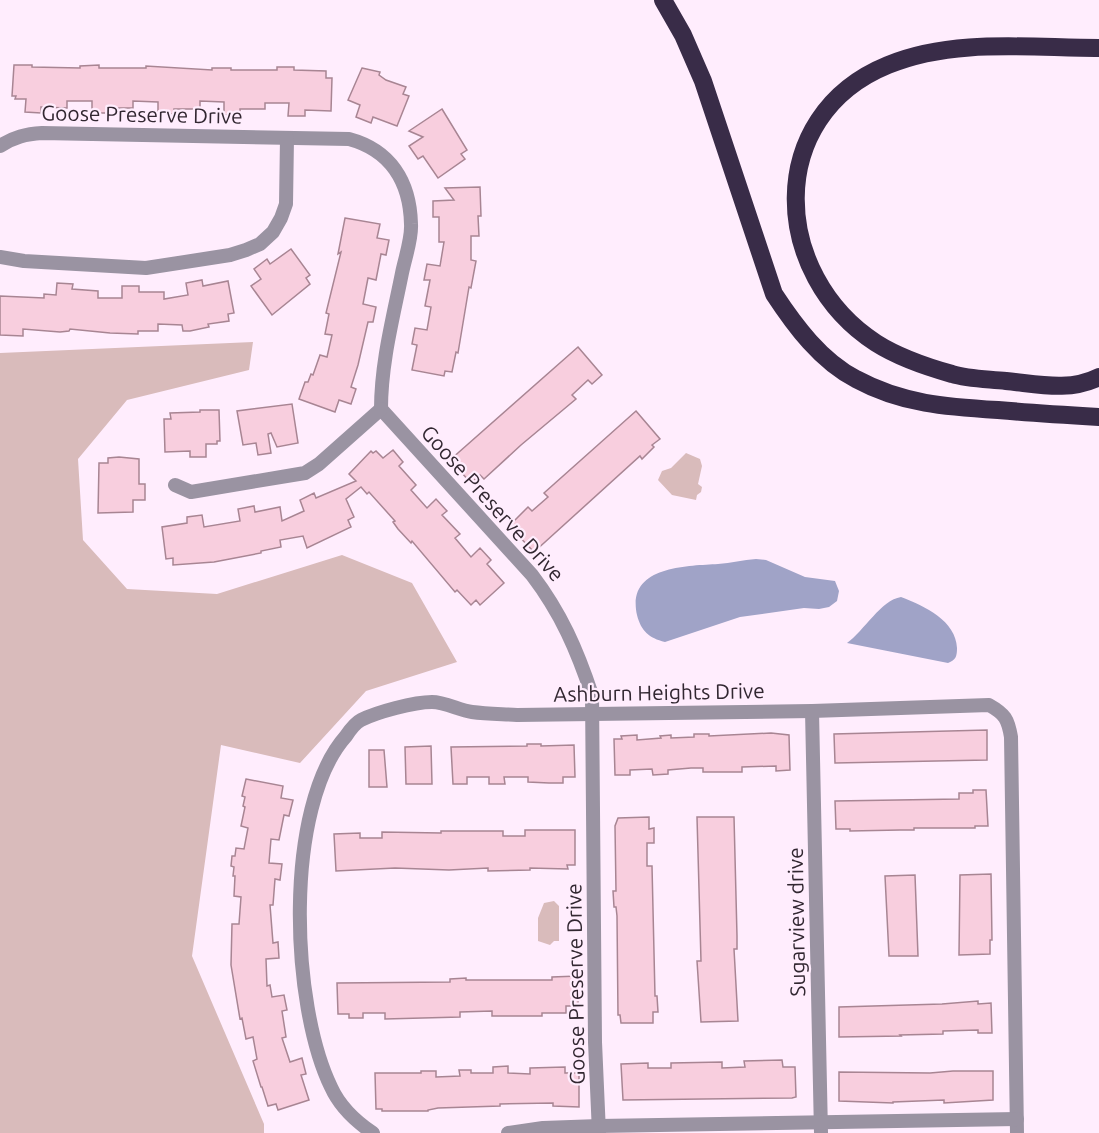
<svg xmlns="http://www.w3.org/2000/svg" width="1099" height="1133" font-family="Ubuntu,sans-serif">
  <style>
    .green { fill: #d9bbbb }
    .water { fill: #a0a3c7 }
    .building { fill: #f8cede; stroke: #a88593; stroke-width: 1.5 }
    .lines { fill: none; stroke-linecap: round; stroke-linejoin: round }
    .street { stroke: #9a93a2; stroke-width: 14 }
    .highway { stroke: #392c48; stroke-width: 18 }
    .labels { text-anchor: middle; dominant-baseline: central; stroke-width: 4.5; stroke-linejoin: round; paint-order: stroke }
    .street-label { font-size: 21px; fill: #322731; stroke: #ffedfd }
  </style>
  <rect width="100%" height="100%" fill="#ffedfd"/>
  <g class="green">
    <polygon points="253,342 249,370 127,400 78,459 83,540 127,589 217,594 342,555 412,583 457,662 366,691 300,763 221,745 192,956 264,1124 264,1133 0,1133 0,353"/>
    <polygon points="686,453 700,459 702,466 698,484 702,487 701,492 697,495 696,500 672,495 658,480 662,471 671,468"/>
    <polygon points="554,901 559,906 559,941 554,941 550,945 538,941 538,918 544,903"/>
  </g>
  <g class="water">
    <path d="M756 559 766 560 805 577 835 581 839 591 837 601 829 607 819 609 804 608 740 617 665 642C649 638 641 631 637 615 626 566 686 566 718 564 731 563 743 560 756 559Z"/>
    <path d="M901 597C925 606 956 621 957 648 957 656 956 660 948 663L847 643C864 631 881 600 901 597Z"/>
  </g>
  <g class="building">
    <polygon points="14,65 32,65 32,67 80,68 80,66 99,65 99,68 146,68 146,66 212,70 212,68 231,68 231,70 277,70 277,67 294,67 294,70 326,71 326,78 332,78 331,111 305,110 305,116 288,116 289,103 265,103 265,109 240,109 240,115 224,115 224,102 200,101 200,109 174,109 174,114 158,114 158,102 133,101 133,108 107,108 108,113 92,113 92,101 67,101 67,108 41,107 41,113 25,112 26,99 15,99 16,96 12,96"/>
    <polygon points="362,68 380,72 379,75 386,80 406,87 403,94 409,96 397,126 373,117 371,123 356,117 360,105 348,100"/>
    <polygon points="442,109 467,150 461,154 465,159 438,178 423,156 418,159 409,146 423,137 409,131"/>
    <polygon points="480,187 481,216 478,216 479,236 471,236 471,260 476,261 471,288 469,287 458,353 456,352 452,372 445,371 444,376 412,370 417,345 412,344 415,328 427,330 431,307 425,306 430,280 424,280 427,264 440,266 444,242 439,242 439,217 433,217 433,201 454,200 445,188"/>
    <polygon points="345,218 380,224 377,238 389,240 386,255 381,254 376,280 368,278 363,304 376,307 373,322 368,322 358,365 351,387 356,389 351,404 339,400 335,412 299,399 305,382 308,382 311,374 313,375 320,355 327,357 332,335 325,334 329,314 326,313 341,252 338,254"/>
    <polygon points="291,249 310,275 306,278 310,284 272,315 251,286 261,279 254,269 267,259 270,264"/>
    <polygon points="202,280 203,286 228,281 234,313 228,314 229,321 208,324 209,327 190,331 183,331 182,325 158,324 158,331 138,331 138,334 110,333 70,329 69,331 60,332 23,329 23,336 0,335 0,296 44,298 44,294 56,295 57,283 73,284 72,289 98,291 98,298 122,298 122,286 139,286 139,292 164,292 164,299 188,295 186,283"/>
    <polygon points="578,347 602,375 592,384 588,380 572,395 576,399 521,445 484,479 480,475 471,483 450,460"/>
    <polygon points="292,404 298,443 277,447 271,433 268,434 271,453 258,455 256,443 243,445 237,411"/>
    <polygon points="200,410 219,410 220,441 217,441 217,444 206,444 206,457 190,457 190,451 165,452 164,419 171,419 170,413 200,412"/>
    <polygon points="636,411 660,439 652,445 654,447 642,459 640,456 534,552 509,526 528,507 532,511 548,497 544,493"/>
    <polygon points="393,450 403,462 399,466 416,485 411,490 427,508 436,499 447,511 442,515 460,534 455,538 471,557 480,548 491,560 487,564 504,583 480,605 476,600 471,605 457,590 455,592 412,541 411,543 398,529 393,522 395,521 369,492 367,494 361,487 346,499 354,517 348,520 351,527 307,548 303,536 280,540 281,547 261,551 261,553 214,562 173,565 173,558 166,559 162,527 187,523 187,517 202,515 204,527 240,521 238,509 254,506 255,512 280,507 282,521 304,511 300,500 314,493 316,498 356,481 349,474 371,451 373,453 376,451 383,458"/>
    <polygon points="119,457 139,459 139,484 145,484 145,500 133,500 133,512 98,513 99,463 108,463 108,458"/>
    <polygon points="987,730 987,760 835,763 834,734"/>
    <polygon points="771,733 789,735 790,770 776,771 776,766 742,767 742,772 703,772 703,768 691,768 668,770 668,774 653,775 652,769 630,770 630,775 615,775 614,739 622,739 621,736 637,735 637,740 661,738 660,736 671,735 671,738 694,737 694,734 709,734 709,736"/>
    <polygon points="527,744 541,744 541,746 574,745 575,777 563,777 563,783 549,783 528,782 528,777 504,777 505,784 489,784 489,777 467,777 467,784 453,784 451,747 527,746"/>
    <polygon points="431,746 432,784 406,784 405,747"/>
    <polygon points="369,750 384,750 387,787 369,787"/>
    <polygon points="246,779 283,786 281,798 293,800 289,816 284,815 279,840 271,839 269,863 282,864 280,880 275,879 273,905 270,905 273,943 278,942 279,958 266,959 267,986 270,985 272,997 284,995 287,1010 282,1011 286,1037 282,1038 290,1062 302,1058 306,1074 301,1075 309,1100 278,1110 276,1104 268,1106 262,1087 261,1087 253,1061 257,1059 253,1037 246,1039 242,1018 240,1019 231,965 232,924 239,924 241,897 234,896 235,876 233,876 234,867 231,866 232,856 235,856 236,848 244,849 248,828 241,826 245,807 243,806 245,797 242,796"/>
    <polygon points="973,790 986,790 988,826 975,826 975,828 914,828 914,830 900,830 850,831 850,829 836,829 835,801 959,799 959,793 973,793"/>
    <polygon points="649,817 649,829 654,828 654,843 647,843 647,866 652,866 655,996 657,996 658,1012 653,1012 653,1023 621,1023 620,1015 618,1015 617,916 616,907 614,907 613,891 616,891 615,826 618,818"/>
    <polygon points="697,817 734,817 737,936 737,949 734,949 738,1021 701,1022 697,961 701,961"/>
    <polygon points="525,830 575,830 575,865 567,865 568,869 530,868 530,870 488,871 488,868 449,870 395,868 336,871 334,834 360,833 360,838 382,838 382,832 441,833 441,831 503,831 503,836 525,836"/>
    <polygon points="991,874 992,940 990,940 990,954 959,955 960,875"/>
    <polygon points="915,875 918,956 889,956 885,876"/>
    <polygon points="578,976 578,1006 566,1006 566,1013 542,1013 542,1016 492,1016 492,1011 460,1012 460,1017 385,1019 385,1013 363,1013 363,1018 349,1018 349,1014 338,1014 337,983 450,982 450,979 466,978 466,980 552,980 552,977"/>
    <polygon points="978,1001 978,1004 991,1003 992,1033 978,1033 978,1030 943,1031 943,1034 900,1035 901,1036 839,1037 839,1007 942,1004"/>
    <polygon points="782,1060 783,1067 795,1067 796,1097 792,1098 623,1100 621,1064 648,1063 648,1068 671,1068 671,1063 722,1062 722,1068 745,1067 744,1061"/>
    <polygon points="508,1066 508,1073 530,1074 530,1068 565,1067 565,1073 579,1073 579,1107 553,1106 553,1103 500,1104 500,1106 438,1108 428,1110 428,1111 382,1111 382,1109 376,1109 375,1073 421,1073 421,1071 436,1071 436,1077 460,1076 459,1070 471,1070 471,1073 493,1073 493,1067"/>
    <polygon points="953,1071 993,1071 993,1100 944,1103 944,1100 893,1102 893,1103 839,1101 839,1072 930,1073"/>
  </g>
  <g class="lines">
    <g class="street">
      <path d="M0 146C14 137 26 134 42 133L349 139C390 150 410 181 411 224 412 239 405 258 402 273 393 318 381 363 381 409L532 575C561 613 577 650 592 695L595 1042 599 1133"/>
      <polyline points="0,257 24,261 146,268 230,255 246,250 260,244 273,232 281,218 286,204 287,138"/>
      <polyline points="175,485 191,492 305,473 319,464 381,409"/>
      <polyline points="812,711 821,1133"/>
      <path d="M373 1133C355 1121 340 1107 331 1087 291 1005 283 807 346 736 350 730 355 723 361 720 377 712 414 702 432 702 445 702 459 710 472 712 487 714 502 714 517 715L812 711 989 705C1005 714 1008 719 1011 737L1017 1133"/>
      <polyline points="508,1133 543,1128 599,1126 1017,1119"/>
    </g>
    <g class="highway">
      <path d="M663 0 683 35 703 81 774 294C795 326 821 361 856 379 902 404 947 407 998 410 1032 413 1065 415 1099 417"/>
      <path d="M1099 48C1030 48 953 38 888 65 763 116 771 275 876 343 898 357 927 367 952 374 968 379 988 379 1006 381 1038 384 1069 392 1099 377"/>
    </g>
  </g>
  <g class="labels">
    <g class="street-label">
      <text transform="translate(142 114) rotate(1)">Goose Preserve Drive</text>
      <text transform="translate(493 503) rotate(48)">Goose Preserve Drive</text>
      <text transform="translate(659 692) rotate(-1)">Ashburn Heights Drive</text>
      <text transform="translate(796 922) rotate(-91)">Sugarview drive</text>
      <text transform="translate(575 984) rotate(-91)">Goose Preserve Drive</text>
    </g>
  </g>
</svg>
